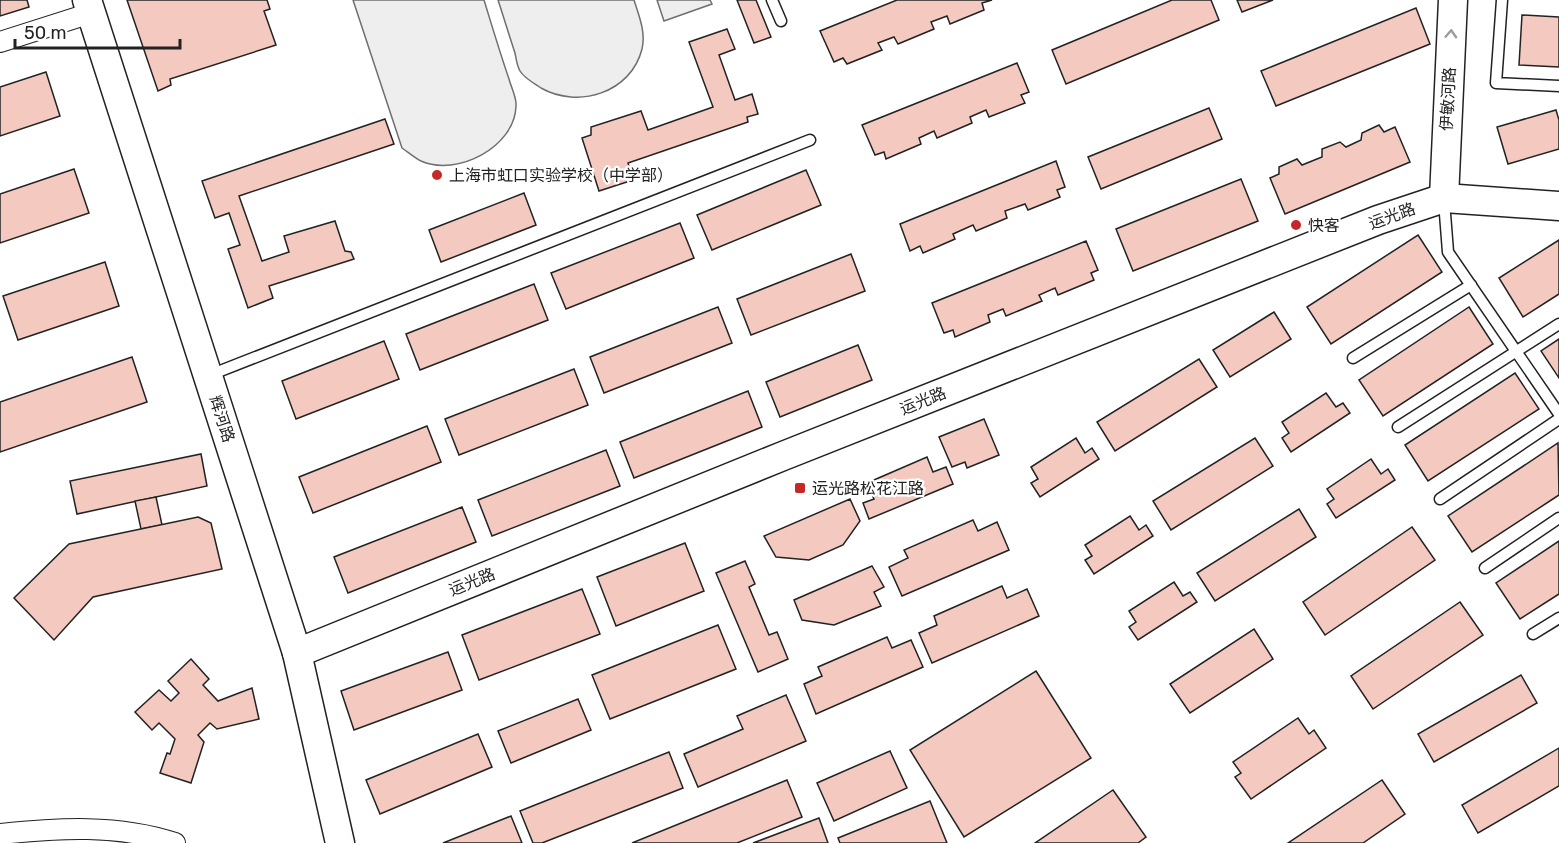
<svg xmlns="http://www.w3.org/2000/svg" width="1559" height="843" font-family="Rubik,'Noto Sans SC',sans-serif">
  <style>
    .green { fill: #eee; stroke: #6f6f6f; stroke-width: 1.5 }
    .building { fill: #f3c9c0; stroke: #222; stroke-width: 1.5 }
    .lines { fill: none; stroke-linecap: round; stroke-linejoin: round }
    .lane-casing { stroke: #222; stroke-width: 13 }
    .street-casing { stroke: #222; stroke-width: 22 }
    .secondary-casing { stroke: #222; stroke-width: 31 }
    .lane { stroke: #fff; stroke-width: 10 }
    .street { stroke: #fff; stroke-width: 20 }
    .secondary { stroke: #fff; stroke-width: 28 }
    .oneway { stroke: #9c9c9c }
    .poi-dot { fill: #c62828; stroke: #fff; stroke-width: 2 }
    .labels { text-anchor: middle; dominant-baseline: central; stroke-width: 4.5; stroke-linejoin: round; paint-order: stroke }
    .street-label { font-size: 16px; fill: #222; stroke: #fff }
    .poi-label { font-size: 16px; fill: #222; stroke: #fff; text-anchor: start }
  </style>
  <rect width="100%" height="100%" fill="#fff"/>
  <g class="green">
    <path d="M353 0H484C492 26 500 53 509 79 511 87 517 98 516 106 515 147 457 177 421 161 415 158 408 152 402 148Z"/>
    <path d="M498 0H634C639 16 646 32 642 49 631 93 578 109 541 88 535 84 524 78 520 71 517 66 516 58 515 53 509 35 504 18 498 0Z"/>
    <polygon points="657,0 710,0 712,4 664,21"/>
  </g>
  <g class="building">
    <polygon points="0,0 27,0 29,7 0,16"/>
    <polygon points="127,0 267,0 270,9 264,11 276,45 170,79 171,85 158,91"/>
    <polygon points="737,0 756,0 771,37 754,43"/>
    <polygon points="897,0 992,0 982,3 984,10 950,24 947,16 931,22 934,29 898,44 894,37 878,43 882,50 847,64 843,58 834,62 820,31"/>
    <polygon points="1172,0 1211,0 1219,20 1066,84 1052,50"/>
    <polygon points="1237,0 1273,0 1242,12"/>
    <polygon points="1416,8 1430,44 1276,106 1261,71"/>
    <polygon points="1522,15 1559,17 1559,67 1519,65"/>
    <polygon points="727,29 735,49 719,55 735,100 752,94 758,114 747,117 748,122 628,163 633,180 599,191 582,138 591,135 591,127 641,111 648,130 713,107 689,42"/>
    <polygon points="1017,63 1029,92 1021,95 1025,103 989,117 986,110 970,117 972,123 937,138 934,131 919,138 921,144 886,159 884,152 875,155 862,125"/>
    <polygon points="46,72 60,116 0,136 0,87"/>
    <polygon points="1209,108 1222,139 1101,189 1088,157"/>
    <polygon points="1556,110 1559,120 1559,149 1508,164 1497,127"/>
    <polygon points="385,119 394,144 239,196 262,261 289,252 284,236 335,221 345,251 351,252 354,259 269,286 273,298 248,308 228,249 240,245 229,213 215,218 202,181"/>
    <polygon points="1379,125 1384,132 1395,127 1410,162 1285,214 1270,178 1279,174 1279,167 1297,159 1302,165 1322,157 1322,149 1340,142 1346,147 1361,140 1362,133"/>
    <polygon points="1056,161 1065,187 1057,190 1060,197 1028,210 1025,204 1005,211 1007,218 976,231 973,225 953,234 955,239 923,253 920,246 910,251 900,224"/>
    <polygon points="74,169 89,213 0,243 0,194"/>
    <polygon points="806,170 821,205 712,250 697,215"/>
    <polygon points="1241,179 1258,221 1133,271 1116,229"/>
    <polygon points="524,193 536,225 441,262 429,230"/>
    <polygon points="680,223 694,258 566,309 551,273"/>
    <polygon points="1418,235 1442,272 1331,344 1307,307"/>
    <polygon points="1559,240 1559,294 1523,317 1499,278"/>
    <polygon points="1086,241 1098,270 1091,273 1094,280 1058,295 1055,288 1039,295 1042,301 1006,316 1003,309 988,315 990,322 955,337 953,330 944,333 932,303"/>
    <polygon points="851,254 865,291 751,335 737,299"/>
    <polygon points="105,262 119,306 18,340 3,296"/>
    <polygon points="534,284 548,320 420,370 406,334"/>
    <polygon points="718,307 732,343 604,393 590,357"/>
    <polygon points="1469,307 1493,344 1383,416 1359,380"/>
    <polygon points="1274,312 1291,339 1230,377 1213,350"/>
    <polygon points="1559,339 1559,378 1541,351"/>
    <polygon points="384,341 399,379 296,419 282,381"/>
    <polygon points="858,345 872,380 780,417 766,382"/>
    <polygon points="132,357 147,402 0,452 0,402"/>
    <polygon points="1199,359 1217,387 1115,451 1097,422"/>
    <polygon points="574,369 588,405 459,455 445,419"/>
    <polygon points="1515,373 1539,409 1428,481 1405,445"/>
    <polygon points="748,391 762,427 634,478 620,442"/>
    <polygon points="1326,393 1336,407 1343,403 1350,413 1291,452 1282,438 1289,433 1282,422"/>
    <polygon points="984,419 999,455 967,468 965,462 952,467 939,437"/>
    <polygon points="427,426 441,462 313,513 299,477"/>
    <polygon points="1076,438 1085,453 1092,448 1099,459 1040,497 1031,483 1038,479 1031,467"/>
    <polygon points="1255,438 1273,466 1171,530 1153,501"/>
    <polygon points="1558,443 1559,495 1472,552 1448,516"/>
    <polygon points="606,450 620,486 492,536 478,500"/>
    <polygon points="201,454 207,486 77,514 70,481"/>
    <polygon points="927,457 933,472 946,467 953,484 869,519 863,503 874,499 867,483"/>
    <polygon points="1371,459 1381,474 1388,469 1395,480 1336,518 1327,504 1334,499 1327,489"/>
    <polygon points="156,497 162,525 141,529 135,501"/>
    <polygon points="850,499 860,521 843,545 809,560 776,557 764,536"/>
    <polygon points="462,507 476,542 348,593 334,557"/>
    <polygon points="1299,509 1316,537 1215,601 1197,573"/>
    <polygon points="1130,516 1139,530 1146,525 1153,536 1094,574 1085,560 1092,556 1085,545"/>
    <polygon points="198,517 211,523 222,569 93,597 54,640 14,598 69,544"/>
    <polygon points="973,520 978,531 997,522 1009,550 902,596 889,567 908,558 904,550"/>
    <polygon points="1412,527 1435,560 1325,635 1303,602"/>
    <polygon points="1559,541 1559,594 1520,619 1496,583"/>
    <polygon points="685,543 704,591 616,626 597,577"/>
    <polygon points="745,561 755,584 749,587 769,635 777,632 788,659 758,672 716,573"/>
    <polygon points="872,566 884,587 874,592 881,606 834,625 802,620 794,600"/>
    <polygon points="1174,582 1183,596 1190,592 1197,602 1138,640 1129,627 1136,622 1129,611"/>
    <polygon points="1002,586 1007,598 1027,589 1039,616 932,663 919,633 937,625 934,616"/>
    <polygon points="582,589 600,634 479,680 462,635"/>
    <polygon points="1460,602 1483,635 1373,709 1351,676"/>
    <polygon points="718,625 736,669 610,719 592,675"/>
    <polygon points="1254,629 1273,659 1190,713 1170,684"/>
    <polygon points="887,637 892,648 911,640 923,667 816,714 804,684 822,676 818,667"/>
    <polygon points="448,652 462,690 354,730 341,691"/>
    <polygon points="191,659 209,679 203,685 218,701 252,688 259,719 217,729 210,723 198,735 204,742 191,783 160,773 167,753 170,754 175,739 159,723 152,730 135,712 159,690 171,701 179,693 168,681"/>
    <polygon points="1036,671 1091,758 964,837 910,750"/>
    <polygon points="1521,675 1537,703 1434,762 1418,734"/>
    <polygon points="786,695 806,741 698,787 684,754 743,729 737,716"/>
    <polygon points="578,699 591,730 511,763 498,731"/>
    <polygon points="1298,718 1309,734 1314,730 1326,748 1251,799 1235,777 1241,773 1233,762"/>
    <polygon points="478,734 492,767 380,814 366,780"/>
    <polygon points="1559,748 1559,786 1478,833 1462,805"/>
    <polygon points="890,751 907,788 834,821 817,783"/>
    <polygon points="669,752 683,788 542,843 533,843 520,811"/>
    <polygon points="787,780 802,817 737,843 632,843"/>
    <polygon points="1382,780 1405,814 1363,843 1288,843"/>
    <polygon points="1113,790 1146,837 1138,843 1035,843"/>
    <polygon points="930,801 947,843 840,843 838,838"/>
    <polygon points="511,816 522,843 443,843"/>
    <polygon points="819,818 828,843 753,843"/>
  </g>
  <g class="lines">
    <g class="lane-casing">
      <g id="lane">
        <polyline points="772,0 781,21"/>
        <polyline points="1502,0 1496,83 1559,86"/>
        <polyline points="1444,201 1448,252 1559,414"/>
        <polyline points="1353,358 1471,285"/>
        <polyline points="210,375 810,140"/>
        <polyline points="1398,427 1559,324"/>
        <polyline points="1440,499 1559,419"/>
        <polyline points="1485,568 1559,518"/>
        <polyline points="1533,634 1559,618"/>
      </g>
    </g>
    <g class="street-casing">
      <g id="street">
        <polyline points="0,42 91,13"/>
        <path d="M0 834C58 828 118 824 175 843"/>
      </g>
    </g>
    <g class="secondary-casing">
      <g id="secondary">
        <polyline points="87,0 297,653 340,843"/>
        <polyline points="1444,198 1453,0"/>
        <polyline points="297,653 783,456 1378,220 1444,198 1559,206"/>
      </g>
    </g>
    <use href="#lane" class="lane"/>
    <use href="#street" class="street"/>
    <use href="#secondary" class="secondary"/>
  </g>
  <defs><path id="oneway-chevron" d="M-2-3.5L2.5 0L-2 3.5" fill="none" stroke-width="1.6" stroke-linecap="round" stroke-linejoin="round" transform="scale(1.5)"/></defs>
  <use class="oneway" href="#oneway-chevron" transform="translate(1451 34) rotate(-87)"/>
  <g class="poi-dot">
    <circle cx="437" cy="175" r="6"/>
    <circle cx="1296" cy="225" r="6"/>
    <rect x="794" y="482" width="12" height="12" rx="3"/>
  </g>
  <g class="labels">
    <g class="street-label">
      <text transform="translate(1448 99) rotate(-87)">伊敏河路</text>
      <text transform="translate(1392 216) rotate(-20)">运光路</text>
      <text transform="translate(923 401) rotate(-22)">运光路</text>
      <text transform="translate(222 419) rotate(72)">辉河路</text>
      <text transform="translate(472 582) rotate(-22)">运光路</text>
    </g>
    <g class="poi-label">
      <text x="449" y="175">上海市虹口实验学校（中学部）</text>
      <text x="1308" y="225">快客</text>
      <text x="812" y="488">运光路松花江路</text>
    </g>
  </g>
  <path d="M15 39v9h165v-9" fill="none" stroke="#222222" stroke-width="3"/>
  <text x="24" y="39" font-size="18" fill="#222222" stroke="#ffffff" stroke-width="4.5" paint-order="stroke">50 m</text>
</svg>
